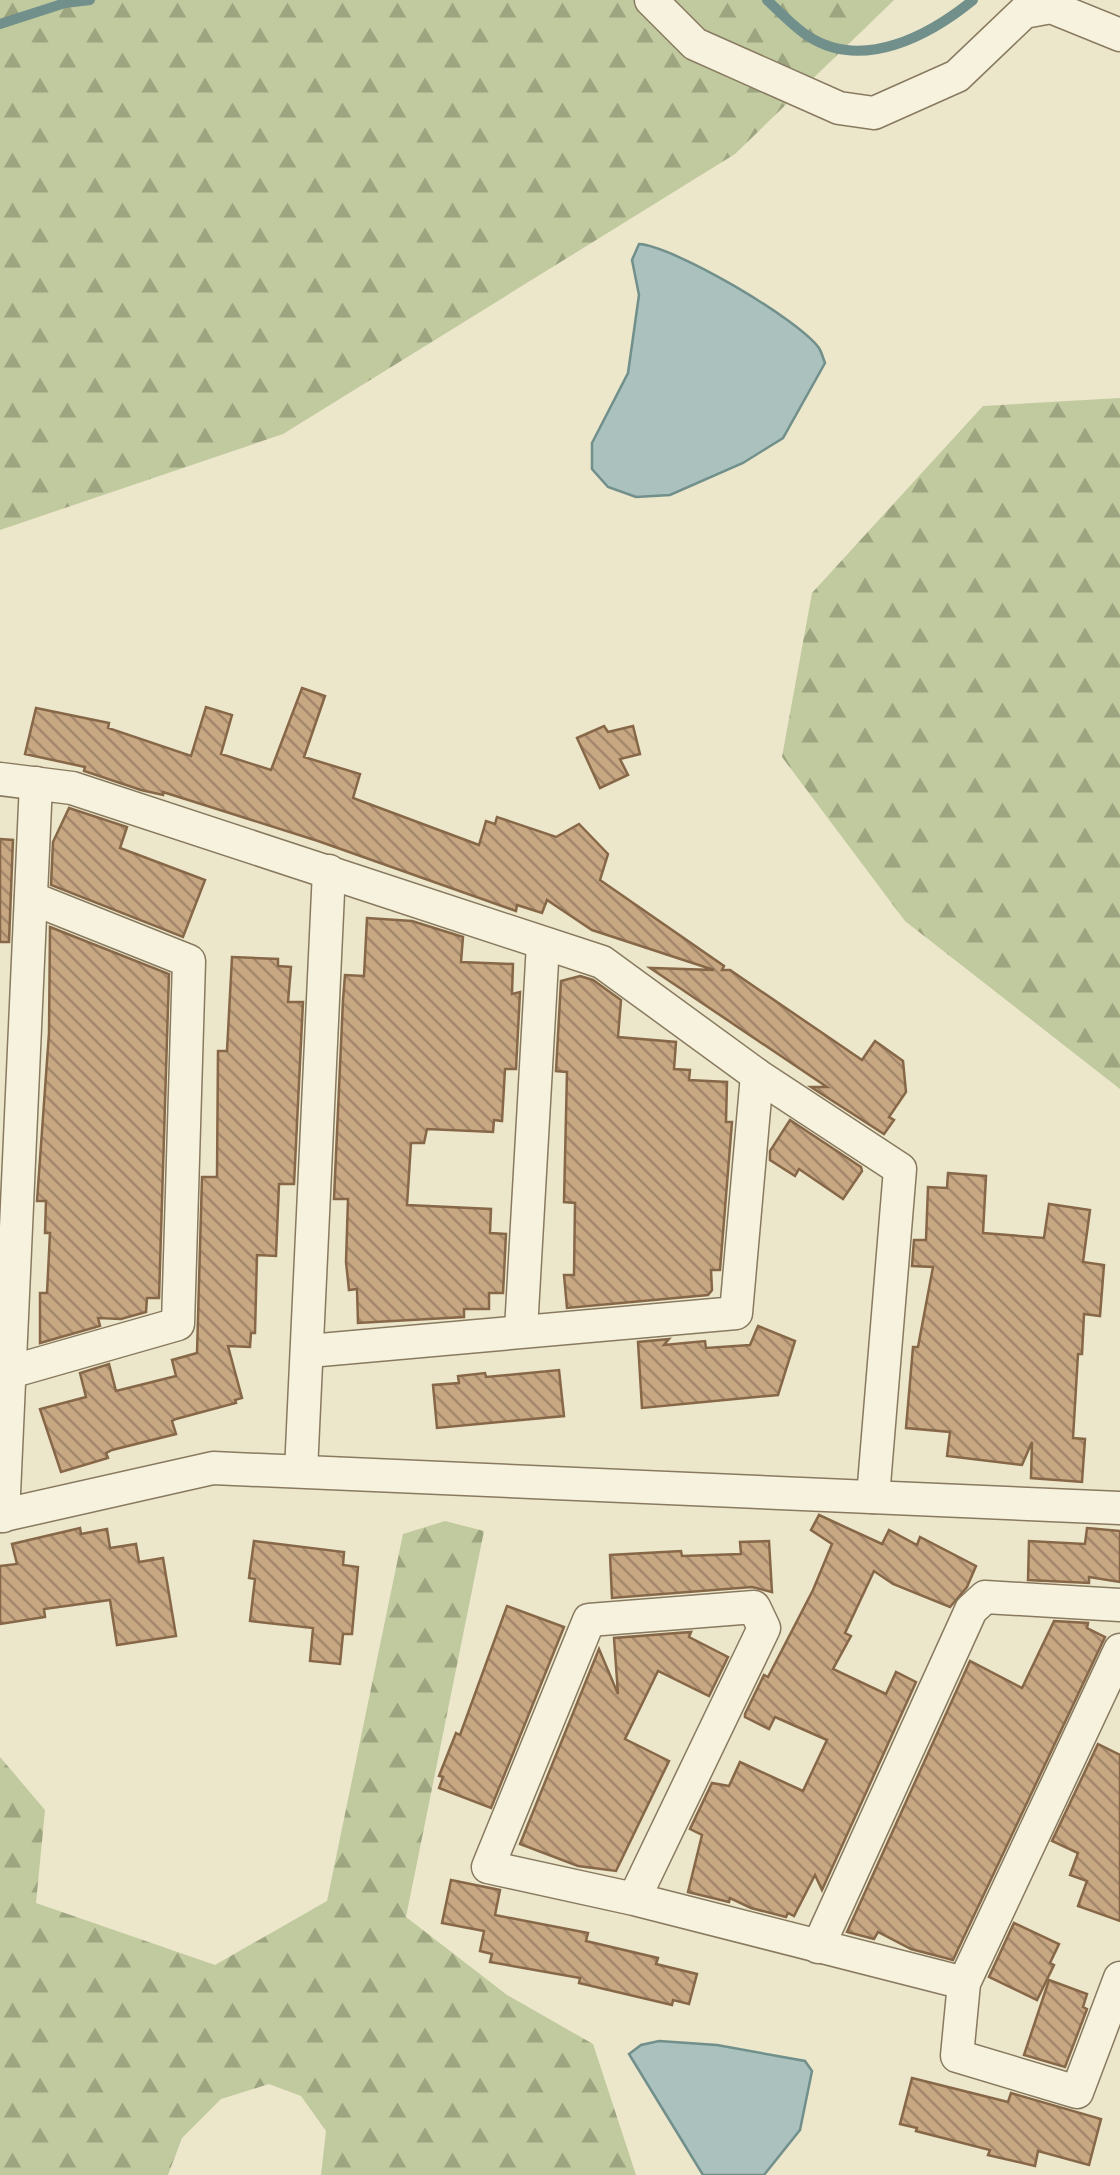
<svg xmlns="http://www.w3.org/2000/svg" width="1120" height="2175" font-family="'Roboto Serif',serif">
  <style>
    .forest { fill: url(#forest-firs) }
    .water { fill: #aac1bd; stroke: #718f8b; stroke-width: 2.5 }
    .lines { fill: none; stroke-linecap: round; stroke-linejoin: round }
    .stream { stroke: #718f8b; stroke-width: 10 }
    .building { fill: url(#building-back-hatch); stroke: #866747; stroke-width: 2.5 }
    .street-casing { stroke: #887a60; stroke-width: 35 }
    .street { stroke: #f7f2dd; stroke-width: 32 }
  </style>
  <defs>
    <pattern id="forest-firs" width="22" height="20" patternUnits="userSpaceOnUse" patternTransform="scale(2.5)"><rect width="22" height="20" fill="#c0ca9e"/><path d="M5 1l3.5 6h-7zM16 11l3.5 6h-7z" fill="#9da480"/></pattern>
    <pattern id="building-back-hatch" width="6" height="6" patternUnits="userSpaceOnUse" patternTransform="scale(2.5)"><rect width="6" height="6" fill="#c8a783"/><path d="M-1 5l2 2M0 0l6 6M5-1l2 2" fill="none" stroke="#a3886b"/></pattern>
  </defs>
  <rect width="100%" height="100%" fill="#ece6ca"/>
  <g class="forest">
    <polygon points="0,0 894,0 735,154 283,434 0,530"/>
    <polygon points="1120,398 1120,1089 905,921 782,757 812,593 983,406"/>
    <polygon points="445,1521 484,1531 406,1917 507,1995 593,2044 636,2175 321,2175 326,2131 301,2096 269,2084 221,2099 182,2138 168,2175 0,2175 0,1757 45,1810 36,1903 215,1965 327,1901 403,1534"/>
  </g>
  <g class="water">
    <path d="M639 244C674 246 798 319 819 348 822 353 823 358 825 363L783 438 743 463 670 495 636 497 608 487 592 469V443L628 373 639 295 632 260Z"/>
    <polygon points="659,2041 717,2045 805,2061 812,2071 800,2130 764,2175 703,2175 629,2054 641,2045"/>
  </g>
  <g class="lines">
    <g class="stream">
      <path d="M767 0C780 12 794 27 808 36 863 72 930 35 973 0"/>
      <polyline points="0,24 65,3 90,0"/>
    </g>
  </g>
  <g class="building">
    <polygon points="302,688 325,696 304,757 360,774 353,798 479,845 486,821 495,824 497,817 556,837 579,824 608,854 600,880 724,966 722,970 730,970 862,1060 875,1041 903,1061 906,1092 889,1117 894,1120 884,1134 811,1087 827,1087 650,968 714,970 592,930 547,900 542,913 517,905 516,911 318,841 163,792 163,795 141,790 84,771 85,767 25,754 36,708 109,723 108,728 191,756 206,707 232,715 221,754 271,770"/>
    <polygon points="604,726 608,732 633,726 640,754 620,759 628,775 600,788 577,738"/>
    <polygon points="69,808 127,827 120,848 205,880 183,937 51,885 53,842"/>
    <polygon points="0,839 13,840 9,942 0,942"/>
    <polygon points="367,918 412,921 463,937 461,962 513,964 512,994 520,992 516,1069 505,1069 502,1121 494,1120 493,1132 427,1129 424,1143 411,1143 407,1205 491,1209 490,1233 506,1234 503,1293 489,1293 489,1309 464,1309 464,1317 358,1323 357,1289 349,1290 346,1262 348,1199 334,1199 343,1000 345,975 364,976"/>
    <polygon points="50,927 169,974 159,1298 147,1298 146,1312 121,1319 98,1318 100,1326 40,1343 40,1293 47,1293 50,1233 45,1233 46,1201 37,1201 49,1033"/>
    <polygon points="232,957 278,959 278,966 291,967 288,1002 303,1002 294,1184 279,1184 276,1256 257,1255 255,1333 251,1333 250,1347 228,1346 242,1398 235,1400 236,1403 176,1419 172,1421 176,1434 112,1450 106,1453 108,1458 61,1472 40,1409 86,1397 80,1373 109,1364 116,1391 176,1376 172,1360 197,1353 202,1177 217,1177 218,1051 227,1051"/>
    <polygon points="580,976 593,980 621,1000 618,1037 676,1042 674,1069 690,1070 689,1080 727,1082 726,1122 732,1122 720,1270 711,1270 712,1290 708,1295 567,1308 564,1275 574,1275 575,1203 564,1202 567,1072 556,1071 561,981"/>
    <polygon points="790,1120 861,1167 862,1171 843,1199 799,1169 795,1176 770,1160 770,1151"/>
    <polygon points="948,1173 986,1176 983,1233 1044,1238 1049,1204 1090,1210 1083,1262 1104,1265 1100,1316 1084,1314 1082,1354 1078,1354 1073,1438 1085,1439 1082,1482 1031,1478 1032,1442 1022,1465 947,1456 950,1432 906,1428 913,1347 918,1347 933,1267 912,1266 914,1240 926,1240 928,1187 947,1188"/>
    <polygon points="758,1326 795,1341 778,1395 642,1408 638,1342 669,1339 664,1345 705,1341 706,1348 750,1345"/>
    <polygon points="559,1370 564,1416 437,1428 433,1385 459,1383 458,1376 485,1373 486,1377"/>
    <polygon points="819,1515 882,1544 889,1530 917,1545 920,1537 976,1566 967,1587 950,1607 893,1584 874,1571 845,1633 851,1636 833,1669 886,1694 896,1672 916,1682 822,1890 815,1875 794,1916 788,1913 786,1917 751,1908 730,1898 729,1902 688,1892 702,1835 690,1829 712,1783 729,1786 740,1762 803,1791 827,1740 775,1717 769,1729 745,1717 745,1714 764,1675 768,1677 813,1590 832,1544 811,1530"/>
    <polygon points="80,1528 81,1534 107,1529 110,1548 136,1544 139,1562 163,1558 176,1636 117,1645 110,1600 44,1609 45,1617 0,1624 0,1566 17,1564 12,1544"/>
    <polygon points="1087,1528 1120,1531 1120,1582 1089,1577 1089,1583 1028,1580 1029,1541 1085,1544"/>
    <polygon points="254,1541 344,1552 343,1565 358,1567 352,1634 343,1634 340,1664 310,1661 313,1628 250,1621 255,1579 249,1578"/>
    <polygon points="769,1541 772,1592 752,1587 612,1598 610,1555 681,1551 682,1556 741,1554 740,1542"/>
    <polygon points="507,1606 564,1627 491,1808 439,1788 443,1777 439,1776 456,1733 460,1735"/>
    <polygon points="1054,1621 1088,1623 1087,1628 1105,1637 953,1960 911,1949 878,1932 874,1939 847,1932 970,1661 1022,1688"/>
    <polygon points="691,1632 689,1637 728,1657 709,1696 658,1671 625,1739 669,1761 616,1871 578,1866 520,1844 599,1649 618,1694 614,1638"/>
    <polygon points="1098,1744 1120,1755 1120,1921 1078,1906 1087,1881 1070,1875 1078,1853 1052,1841"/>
    <polygon points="451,1880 500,1890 495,1915 588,1933 586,1941 658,1958 656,1964 697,1974 689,2004 673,2000 672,2005 579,1983 580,1978 490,1962 492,1954 480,1951 484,1931 442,1923"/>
    <polygon points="1014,1923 1059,1944 1050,1963 1054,1965 1037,2000 989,1977"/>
    <polygon points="1049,1980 1087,1994 1083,2007 1087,2009 1065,2067 1024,2055"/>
    <polygon points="912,2078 1008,2102 1011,2093 1101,2119 1089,2165 1038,2151 1035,2166 988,2155 990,2150 916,2131 917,2128 900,2124"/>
  </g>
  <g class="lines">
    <g class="street-casing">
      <g id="street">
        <polyline points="651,0 695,44 839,108 874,113 957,76 1024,12 1051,7 1120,35"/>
        <polyline points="0,779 72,788 602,962 757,1075 900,1169 873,1497"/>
        <polyline points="521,1330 543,944"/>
        <polyline points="309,1351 736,1313 757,1075"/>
        <polyline points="10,1372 178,1324 189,961 31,898"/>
        <polyline points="301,1471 329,871"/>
        <polyline points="0,1516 213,1468 1120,1508"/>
        <polyline points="3,1516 36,783"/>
        <polyline points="1120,1650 964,1983 957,2056 1077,2092 1120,1978"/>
        <polyline points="634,1899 764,1628 754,1607 589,1620 488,1867 634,1899 964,1983"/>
        <polyline points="818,1947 971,1610 985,1597 1120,1605"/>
      </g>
    </g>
    <use href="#street" class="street"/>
  </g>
</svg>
